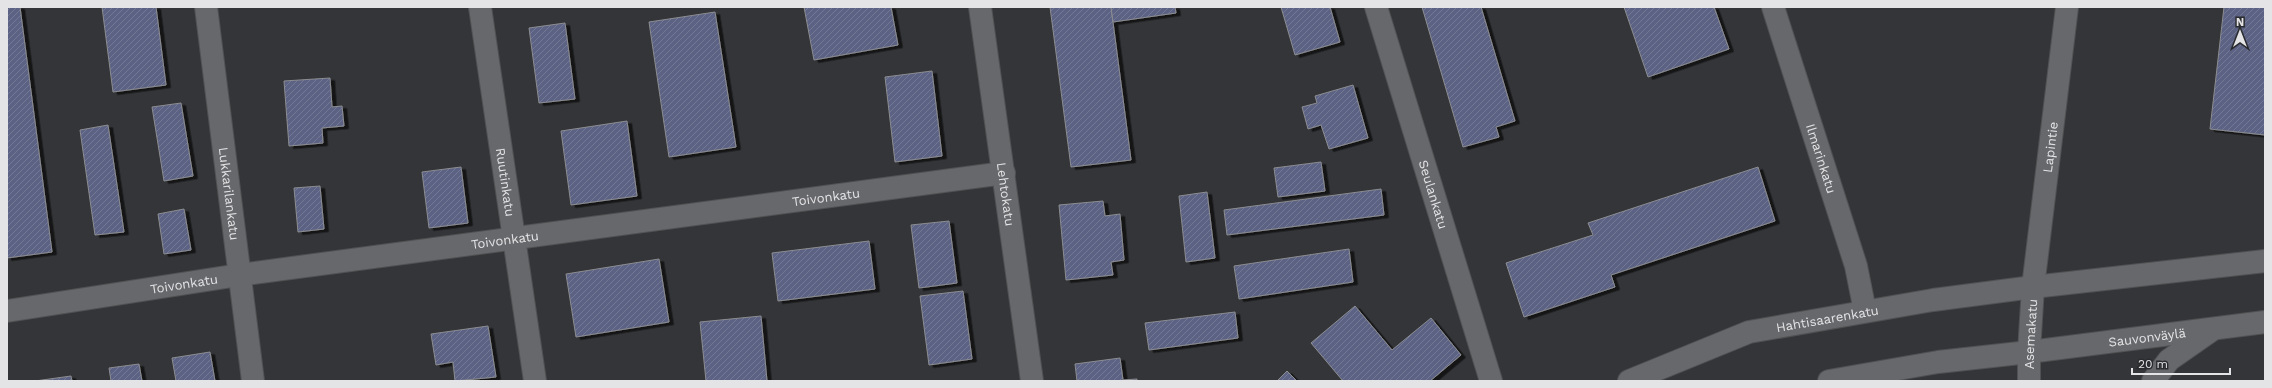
<svg xmlns="http://www.w3.org/2000/svg" width="2272" height="388" font-family="'Work Sans',sans-serif">
  <style>
    .building { fill: url(#building-hatch); stroke: #8c8d91; filter: url(#shadow) }
    .lines { fill: none; stroke-linecap: round; stroke-linejoin: round }
    .minor-casing { stroke: #505153; stroke-width: 24 }
    .secondary-casing { stroke: #505153; stroke-width: 24 }
    .minor { stroke: #67686c; stroke-width: 22 }
    .secondary { stroke: #67686c; stroke-width: 22 }
    .labels { text-anchor: middle; dominant-baseline: central; stroke-width: 3; stroke-linejoin: round; paint-order: stroke }
    .street-label { font-size: 13px; fill: #e4e4e6; stroke: #2a2b2e }
  </style>
  <defs>
    <pattern id="building-hatch" width="6" height="6" patternUnits="userSpaceOnUse"><rect width="6" height="6" fill="#5c6283"/><path d="M-1 1l2-2M0 6l6-6M5 7l2-2" fill="none" stroke="#737895"/></pattern>
    <filter id="shadow"><feDropShadow dx="4.5" dy="2.5" stdDeviation="0" flood-color="#0009"/></filter>
  </defs>
  <rect width="100%" height="100%" fill="#343538"/>
  <g class="building">
    <polygon points="7,7 20,7 52,252 7,258"/>
    <polygon points="102,7 156,7 166,85 113,92"/>
    <polygon points="804,7 891,7 898,45 814,60"/>
    <polygon points="1050,7 1111,7 1131,160 1071,167"/>
    <polygon points="1111,7 1175,7 1176,13 1113,22"/>
    <polygon points="1281,7 1330,7 1340,42 1295,55"/>
    <polygon points="1422,7 1481,7 1515,121 1496,127 1499,137 1463,147"/>
    <polygon points="1624,7 1714,7 1729,49 1648,77"/>
    <polygon points="2224,7 2265,7 2265,135 2210,129"/>
    <polygon points="715,12 736,147 669,157 649,22"/>
    <polygon points="565,23 575,99 539,103 529,28"/>
    <polygon points="932,71 942,156 895,162 885,77"/>
    <polygon points="330,78 332,107 342,106 344,126 322,128 323,143 289,146 284,81"/>
    <polygon points="1353,85 1368,138 1329,149 1321,125 1308,129 1302,107 1317,103 1315,96"/>
    <polygon points="181,103 193,176 164,181 152,107"/>
    <polygon points="627,121 637,196 571,205 561,131"/>
    <polygon points="108,125 124,232 95,235 80,130"/>
    <polygon points="1321,162 1325,191 1278,197 1274,168"/>
    <polygon points="461,167 468,223 429,228 422,172"/>
    <polygon points="1758,167 1775,221 1611,275 1615,287 1524,317 1506,263 1593,235 1588,223"/>
    <polygon points="320,186 324,229 298,232 294,188"/>
    <polygon points="1381,189 1384,215 1227,235 1224,210"/>
    <polygon points="1207,192 1215,258 1186,262 1179,196"/>
    <polygon points="1103,201 1105,216 1120,214 1124,260 1111,262 1113,275 1066,280 1059,205"/>
    <polygon points="184,209 191,250 164,254 158,214"/>
    <polygon points="949,221 957,283 919,288 911,225"/>
    <polygon points="869,241 875,289 778,301 772,253"/>
    <polygon points="1349,249 1353,282 1239,299 1234,266"/>
    <polygon points="659,259 669,322 576,337 566,274"/>
    <polygon points="963,291 972,359 929,365 920,296"/>
    <polygon points="1355,306 1392,350 1431,318 1461,355 1430,381 1343,381 1311,343"/>
    <polygon points="1235,312 1238,338 1149,350 1145,323"/>
    <polygon points="761,316 767,381 706,381 700,322"/>
    <polygon points="488,326 496,377 455,381 453,362 436,365 431,334"/>
    <polygon points="210,352 215,381 176,381 172,358"/>
    <polygon points="1120,358 1123,380 1137,379 1137,381 1077,381 1075,364"/>
    <polygon points="139,364 142,381 111,381 109,368"/>
    <polygon points="1287,371 1297,381 1277,381"/>
    <polygon points="71,376 72,381 35,381"/>
  </g>
  <g class="lines">
    <g class="minor-casing">
      <g id="minor">
        <path id="s1" d="M206 7 253 381"/>
        <path id="s2" d="M480 7 535 381"/>
        <path id="s3" d="M980 7 1032 381"/>
        <path id="s4" d="M1376 7 1491 381"/>
        <path id="s5" d="M1773 7 1856 266 1865 311"/>
        <path id="s6" d="M7 311 239 275 1004 173"/>
        <path id="s7" d="M1629 381 1749 332 1933 300 2033 287"/>
        <polyline points="1829,381 1938,362 2029,352"/>
      </g>
    </g>
    <g class="secondary-casing">
      <g id="secondary">
        <polyline points="2033,287 2265,261"/>
        <path id="s8" d="M2029 352 2265 322"/>
        <path id="s9" d="M2029 381V352L2033 287 2067 7"/>
        <polyline points="2153,381 2169,360 2212,330"/>
      </g>
    </g>
    <use href="#minor" class="minor"/>
    <use href="#secondary" class="secondary"/>
  </g>
  <g class="labels">
    <g class="street-label">
      <text stroke="none"><textPath href="#s9" startOffset="235">Lapintie</textPath></text>
      <text stroke="none"><textPath href="#s5" startOffset="159">Ilmarinkatu</textPath></text>
      <text stroke="none"><textPath href="#s2" startOffset="177">Ruutinkatu</textPath></text>
      <text stroke="none"><textPath href="#s1" startOffset="188">Lukkarilankatu</textPath></text>
      <text stroke="none"><textPath href="#s3" startOffset="189">Lehtokatu</textPath></text>
      <text stroke="none"><textPath href="#s4" startOffset="196">Seulankatu</textPath></text>
      <text stroke="none"><textPath href="#s6" startOffset="827">Toivonkatu</textPath></text>
      <text stroke="none"><textPath href="#s6" startOffset="503">Toivonkatu</textPath></text>
      <text stroke="none"><textPath href="#s6" startOffset="179">Toivonkatu</textPath></text>
      <text stroke="none"><textPath href="#s7" startOffset="209">Hahtisaarenkatu</textPath></text>
      <text stroke="none"><textPath href="#s9" startOffset="47">Asemakatu</textPath></text>
      <text stroke="none"><textPath href="#s8" startOffset="119">Sauvonväylä</textPath></text>
    </g>
  </g>
  <rect width="2272" height="388" fill="none" stroke="#e4e4e6" stroke-width="16"/>
  <g transform="translate(2240 32)" stroke="#2a2b2e" stroke-width="3" paint-order="stroke">
  <path d="M0-3L7 15L0 10L-7 15Z" fill="#e4e4e6"/>
  <text y="-6" font-size="11" font-weight="bold" text-anchor="middle" fill="#e4e4e6">N</text>
  </g>
  <path d="M2132 368v6h98v-6" fill="none" stroke="#e4e4e6" stroke-width="2"/>
  <text x="2138" y="368" font-size="12" fill="#e4e4e6" stroke="#2a2b2e" stroke-width="3" paint-order="stroke">20 m</text>
</svg>
